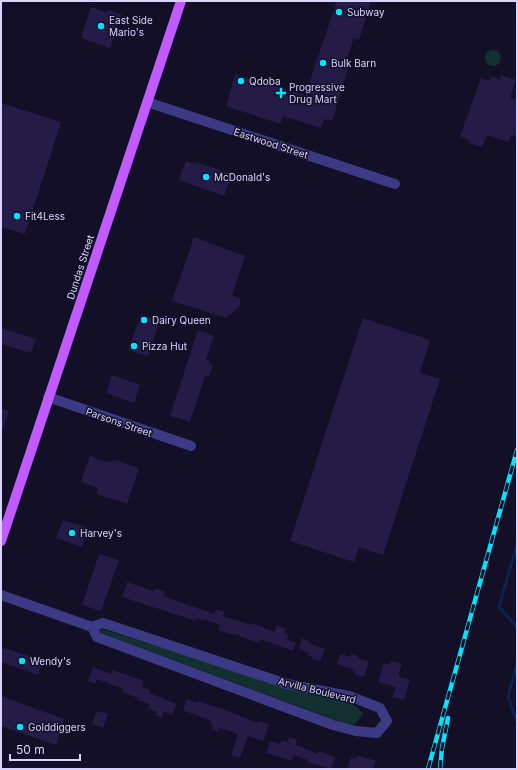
<svg xmlns="http://www.w3.org/2000/svg" width="518" height="770" font-family="Inter,sans-serif">
  <style>
    .green { fill: #12302f }
    .lines { fill: none; stroke-linecap: round; stroke-linejoin: round }
    .stream { stroke: #0c2248; stroke-width: 3 }
    .building { fill: #241b47 }
    .minor { stroke: #3d3a85; stroke-width: 10 }
    .major { stroke: #c25bff; stroke-width: 10 }
    .rail-casing { stroke: #00e5ff; stroke-width: 4.5 }
    .rail { stroke: #130f26; stroke-width: 3; stroke-dasharray: 9; stroke-linecap: butt }
    .poi-dot { fill: #00e5ff; stroke: #130f26; stroke-width: 1.5 }
    .labels { text-anchor: middle; dominant-baseline: central; stroke-width: 3; stroke-linejoin: round; paint-order: stroke }
    .poi-label { font-size: 10px; fill: #d9d4ff; stroke: #130f26; text-anchor: start }
    .street-label { font-size: 10px; fill: #d9d4ff; stroke: #130f26 }
  </style>
  <rect width="100%" height="100%" fill="#130f26"/>
  <g class="green">
    <circle cx="493" cy="58" r="8"/>
    <polygon points="102,629 270,682 352,703 360,710 363,714 355,724 349,725 101,633"/>
  </g>
  <g class="lines">
    <g class="stream">
      <polyline points="517,544 499,607 517,627"/>
      <polyline points="517,664 508,697 517,722"/>
    </g>
  </g>
  <g class="building">
    <polygon points="337,1 371,1 359,40 354,38 347,58 350,63 332,121 324,119 321,128 283,116 280,124 226,106 235,74 305,95"/>
    <polygon points="91,7 106,13 107,10 122,15 110,48 81,38"/>
    <polygon points="501,75 516,80 510,98 517,100 517,137 512,135 508,142 487,135 482,147 468,143 469,140 460,136 481,78 490,81 492,76 500,80"/>
    <polygon points="1,103 61,122 25,234 1,227"/>
    <polygon points="186,161 195,164 196,162 232,174 224,196 179,180"/>
    <polygon points="194,237 245,256 232,295 241,299 239,307 226,318 172,301"/>
    <polygon points="141,314 160,321 148,356 128,350"/>
    <polygon points="363,318 430,340 420,373 440,379 383,555 359,547 354,562 290,541"/>
    <polygon points="1,328 36,339 31,353 1,344"/>
    <polygon points="198,330 214,336 206,359 210,361 209,364 213,366 209,377 205,376 190,422 170,416"/>
    <polygon points="112,375 140,385 134,403 106,393"/>
    <polygon points="1,408 9,411 2,431 1,431"/>
    <polygon points="90,456 107,462 115,460 139,468 127,504 96,494 98,488 81,482"/>
    <polygon points="63,520 88,528 82,547 56,538"/>
    <polygon points="99,554 119,560 101,611 82,605"/>
    <polygon points="127,582 154,591 155,588 165,592 163,596 214,614 216,610 224,612 223,616 251,625 252,623 274,632 277,625 286,629 284,633 288,635 287,639 296,643 293,651 261,639 259,643 234,634 233,635 218,630 220,625 206,620 205,621 197,618 196,621 122,597"/>
    <polygon points="302,638 311,642 311,644 325,649 320,662 312,659 312,657 308,656 309,653 299,649"/>
    <polygon points="3,648 43,660 38,675 1,662 1,654"/>
    <polygon points="340,654 350,657 351,654 358,656 357,658 369,662 364,677 354,674 355,672 352,671 353,669 337,664"/>
    <polygon points="391,661 402,664 398,676 410,680 404,700 393,697 396,687 378,682 384,663 390,665"/>
    <polygon points="93,667 111,674 113,670 144,681 142,687 150,690 149,693 177,704 172,715 164,712 162,718 156,715 157,712 148,708 150,704 137,700 138,698 122,692 123,689 97,679 95,684 88,681"/>
    <polygon points="1,696 64,719 56,745 1,726"/>
    <polygon points="187,699 198,703 198,701 228,711 257,723 258,721 269,724 263,741 248,736 240,758 231,755 238,734 220,728 218,732 211,729 213,725 210,724 211,721 183,710"/>
    <polygon points="97,711 108,714 103,728 92,724"/>
    <polygon points="289,737 297,740 296,745 318,754 319,751 335,757 331,769 307,762 308,760 294,755 292,761 266,753 270,741 280,744 282,740 288,742"/>
    <polygon points="358,755 376,761 373,769 347,769 351,757 356,759"/>
  </g>
  <g class="lines">
    <g class="minor">
      <polyline points="147,102 395,184"/>
      <polyline points="48,397 191,446"/>
      <polyline points="1,595 92,627 103,623 287,684 349,696 380,708 387,721 377,733 356,731 333,725 97,637 92,627"/>
    </g>
    <polyline class="major" points="1,541 181,1"/>
    <g class="rail-casing">
      <g id="rail">
        <polyline points="428,769 517,450"/>
        <polyline points="440,769 442,748 448,718"/>
      </g>
    </g>
    <use href="#rail" class="rail"/>
  </g>
  <g class="poi-dot">
    <circle cx="339" cy="12" r="4"/>
    <circle cx="101" cy="26" r="4"/>
    <circle cx="323" cy="63" r="4"/>
    <circle cx="241" cy="81" r="4"/>
    <path d="M279 87h4v4h4v4h-4v4h-4v-4h-4v-4h4z"/>
    <circle cx="206" cy="177" r="4"/>
    <circle cx="17" cy="216" r="4"/>
    <circle cx="144" cy="320" r="4"/>
    <circle cx="134" cy="346" r="4"/>
    <circle cx="72" cy="533" r="4"/>
    <circle cx="22" cy="661" r="4"/>
    <circle cx="20" cy="727" r="4"/>
  </g>
  <g class="labels">
    <g class="poi-label">
      <text x="347" y="12">Subway</text>
      <text x="109" y="20">East Side<tspan x="109" dy="12">Mario's</tspan></text>
      <text x="331" y="63">Bulk Barn</text>
      <text x="249" y="81">Qdoba</text>
      <text x="289" y="87">Progressive<tspan x="289" dy="12">Drug Mart</tspan></text>
      <text x="214" y="177">McDonald's</text>
      <text x="25" y="216">Fit4Less</text>
      <text x="152" y="320">Dairy Queen</text>
      <text x="142" y="346">Pizza Hut</text>
      <text x="80" y="533">Harvey's</text>
      <text x="30" y="661">Wendy's</text>
      <text x="28" y="727">Golddiggers</text>
    </g>
    <g class="street-label">
      <text transform="translate(271 143) rotate(18)">Eastwood Street</text>
      <text transform="translate(80 267) rotate(-72)">Dundas Street</text>
      <text transform="translate(119 422) rotate(19)">Parsons Street</text>
      <text transform="translate(317 690) rotate(14)">Arvilla Boulevard</text>
    </g>
  </g>
  <rect width="518" height="770" fill="none" stroke="#d9d4ff" stroke-width="4"/>
  <path d="M10 754v6h70v-6" fill="none" stroke="#d9d4ff" stroke-width="2"/>
  <text x="16" y="754" font-size="12" fill="#d9d4ff" stroke="#130f26" stroke-width="3" paint-order="stroke">50 m</text>
</svg>
